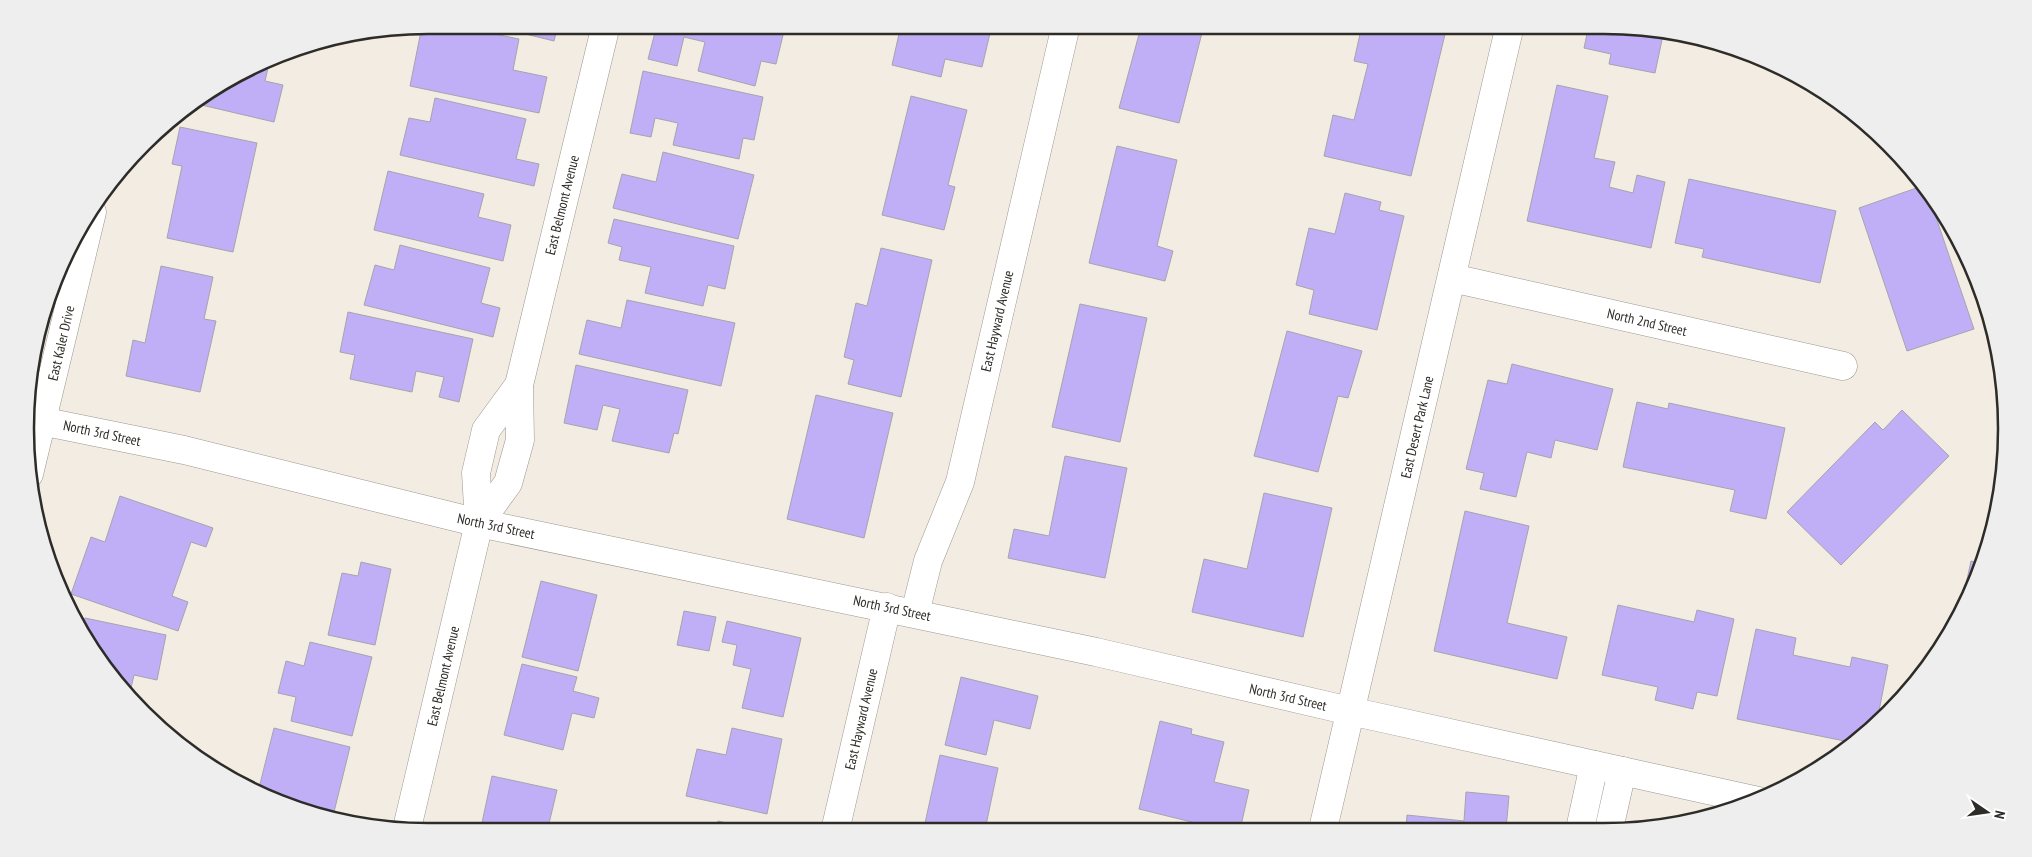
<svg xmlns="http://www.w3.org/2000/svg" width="2032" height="857" font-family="'PT Sans Narrow',sans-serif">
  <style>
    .building { fill: #c0aff7; stroke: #a5a4ad }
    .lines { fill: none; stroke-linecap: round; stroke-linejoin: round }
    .street-casing { stroke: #9d9790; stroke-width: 29 }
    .street { stroke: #fff; stroke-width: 28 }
    .labels { text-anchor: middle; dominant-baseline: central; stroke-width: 4; stroke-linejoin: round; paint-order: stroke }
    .street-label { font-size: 14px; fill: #2e2c28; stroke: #fff }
    .rim { fill: none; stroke: #2e2c28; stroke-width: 2.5 }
  </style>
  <rect width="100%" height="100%" fill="#f2ece3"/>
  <g class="building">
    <polygon points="428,25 451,25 519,39 513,70 547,77 539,113 410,86 422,26"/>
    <polygon points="489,25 558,25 554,41"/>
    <polygon points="657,25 778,25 785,27 776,64 761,61 755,86 698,71 705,42 684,37 677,66 648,59"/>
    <polygon points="901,25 992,25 982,67 945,59 941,77 892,65"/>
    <polygon points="1154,25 1204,25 1179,123 1119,108 1141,27 1152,30"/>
    <polygon points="1362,25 1371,25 1405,33 1407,25 1425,25 1446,30 1411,176 1324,156 1333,115 1354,120 1368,64 1354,61"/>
    <polygon points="1589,25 1604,25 1663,35 1655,73 1609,64 1611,54 1584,48"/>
    <polygon points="270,59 265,81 283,85 274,122 193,103 227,79"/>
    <polygon points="643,71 763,97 754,140 743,138 739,159 673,145 678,123 655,118 651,137 630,133"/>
    <polygon points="1557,85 1608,96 1594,158 1615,162 1609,187 1633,193 1637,175 1665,182 1651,248 1527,221"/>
    <polygon points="911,96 967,110 948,185 955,187 944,230 882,215"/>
    <polygon points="435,98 526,119 516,159 539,164 534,186 400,155 409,118 430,122"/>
    <polygon points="180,127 257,143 233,252 167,238 182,166 172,164"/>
    <polygon points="1117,146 1177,160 1157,246 1173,251 1165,281 1089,263"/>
    <polygon points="663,152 754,175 738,239 613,208 622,174 656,182"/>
    <polygon points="388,171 484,194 478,217 511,225 503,261 374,230"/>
    <polygon points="1689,179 1836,211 1820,283 1702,257 1704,249 1675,243"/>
    <polygon points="1925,185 1974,329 1907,351 1859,208"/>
    <polygon points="1345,193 1381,202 1379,210 1404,216 1377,330 1309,314 1314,290 1296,285 1309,228 1335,234"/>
    <polygon points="614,219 734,246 725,289 708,285 703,306 645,293 651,267 619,260 622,247 608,243"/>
    <polygon points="400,245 490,268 481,303 500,308 493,337 364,305 375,265 394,270"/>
    <polygon points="881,248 932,260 901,397 848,384 854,360 844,357 856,303 867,306"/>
    <polygon points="161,266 213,277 204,319 216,321 200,392 126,376 133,340 145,343"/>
    <polygon points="627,300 735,323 721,386 579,354 587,320 621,328"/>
    <polygon points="1080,304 1147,318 1120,442 1052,427"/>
    <polygon points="348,312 473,339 459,402 439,397 444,377 416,371 412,392 350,379 355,355 340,352"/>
    <polygon points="1287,331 1362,351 1348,398 1338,396 1318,472 1254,456"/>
    <polygon points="1512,364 1613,389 1597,450 1555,440 1551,458 1527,452 1516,497 1480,489 1484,473 1466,469 1488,380 1507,384"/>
    <polygon points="576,365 688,390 678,434 674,433 669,453 612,441 620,409 603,405 597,430 564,423"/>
    <polygon points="816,395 893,413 864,538 787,519"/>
    <polygon points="1637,402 1668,409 1669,403 1785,428 1766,519 1730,511 1735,490 1623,467"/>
    <polygon points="1902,410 1949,456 1841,565 1787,512 1875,422 1883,430"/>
    <polygon points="1065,456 1127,468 1105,578 1008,558 1014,529 1049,536"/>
    <polygon points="1264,493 1332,508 1303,637 1192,612 1204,559 1247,569"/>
    <polygon points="120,496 213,528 206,547 191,542 172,596 188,602 178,631 71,594 91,537 105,542"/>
    <polygon points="1465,511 1529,526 1507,623 1567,637 1557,679 1434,651"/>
    <polygon points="1971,561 1982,564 1962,603"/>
    <polygon points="361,562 391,569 375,645 328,635 342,573 358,576"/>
    <polygon points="541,581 597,595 578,671 522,657"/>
    <polygon points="1618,605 1694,622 1697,610 1734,619 1717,696 1697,692 1693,709 1655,700 1658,687 1602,675"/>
    <polygon points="684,611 716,617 709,651 677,645"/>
    <polygon points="85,618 166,635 157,680 134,675 130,692 81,633"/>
    <polygon points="727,621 801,638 783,717 742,708 751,669 733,665 737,645 722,642"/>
    <polygon points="1756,629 1796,638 1793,655 1850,667 1852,657 1888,665 1877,721 1854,743 1737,719"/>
    <polygon points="310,642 372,657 352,736 291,721 296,697 278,693 286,661 304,666"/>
    <polygon points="522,664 577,677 573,691 599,698 594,718 572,713 563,750 504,735"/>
    <polygon points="961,677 1038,696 1030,729 994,720 986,755 945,745"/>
    <polygon points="1160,721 1192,729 1191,734 1224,742 1214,782 1249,790 1240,830 1224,830 1139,809"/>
    <polygon points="274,728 350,747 333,816 299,810 258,792"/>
    <polygon points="732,728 782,739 767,814 686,796 697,749 726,755"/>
    <polygon points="940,755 998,768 985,830 970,828 970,830 928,831 929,824 925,823"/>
    <polygon points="492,776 557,790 547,832 480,832"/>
    <polygon points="1466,792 1509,796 1506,829 1406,829 1407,815 1464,821"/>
    <polygon points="718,821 761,831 716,831"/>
  </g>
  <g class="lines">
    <g class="street-casing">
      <g id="street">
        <polyline points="1452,278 1843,366"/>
        <polyline points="26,418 184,450 479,523 1096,652 1350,711 1758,801"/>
        <polyline points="29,474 92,212"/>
        <polyline points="479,523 508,483 520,440 519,385 606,25"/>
        <polyline points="915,613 928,561 960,482 1066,25"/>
        <polyline points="407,828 479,523 476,473 486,430 519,385"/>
        <polyline points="1323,829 1510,25"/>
        <polyline points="1580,829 1594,765"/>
        <polyline points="1609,829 1622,771"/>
        <polyline points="835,831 887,607"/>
      </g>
    </g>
    <use href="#street" class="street"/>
  </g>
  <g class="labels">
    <g class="street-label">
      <text transform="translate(562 205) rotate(-76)">East Belmont Avenue</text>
      <text transform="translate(997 321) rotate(-77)">East Hayward Avenue</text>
      <text transform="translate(1647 322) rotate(13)">North 2nd Street</text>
      <text transform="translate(61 343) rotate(-77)">East Kaler Drive</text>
      <text transform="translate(1417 427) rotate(-77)">East Desert Park Lane</text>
      <text transform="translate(102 433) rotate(12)">North 3rd Street</text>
      <text transform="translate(496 526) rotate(12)">North 3rd Street</text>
      <text transform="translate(892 608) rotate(12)">North 3rd Street</text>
      <text transform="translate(443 676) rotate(-77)">East Belmont Avenue</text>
      <text transform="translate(1288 697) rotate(13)">North 3rd Street</text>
      <text transform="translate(861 719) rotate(-77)">East Hayward Avenue</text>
    </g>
  </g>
  <path d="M0 0H2032V857H0ZM428 34H1604A394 394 0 0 1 1998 428V429A394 394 0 0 1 1604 823H428A394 394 0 0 1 34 429V428A394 394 0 0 1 428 34Z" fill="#eee" fill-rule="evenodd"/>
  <path class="rim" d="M428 34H1604A394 394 0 0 1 1998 428V429A394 394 0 0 1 1604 823H428A394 394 0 0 1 34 429V428A394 394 0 0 1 428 34Z"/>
  <g transform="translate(1987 812) rotate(103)" stroke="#ffffff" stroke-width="4" paint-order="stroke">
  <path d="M0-4L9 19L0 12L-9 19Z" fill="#2e2c28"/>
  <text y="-8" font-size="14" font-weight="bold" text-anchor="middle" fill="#2e2c28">N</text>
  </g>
</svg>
